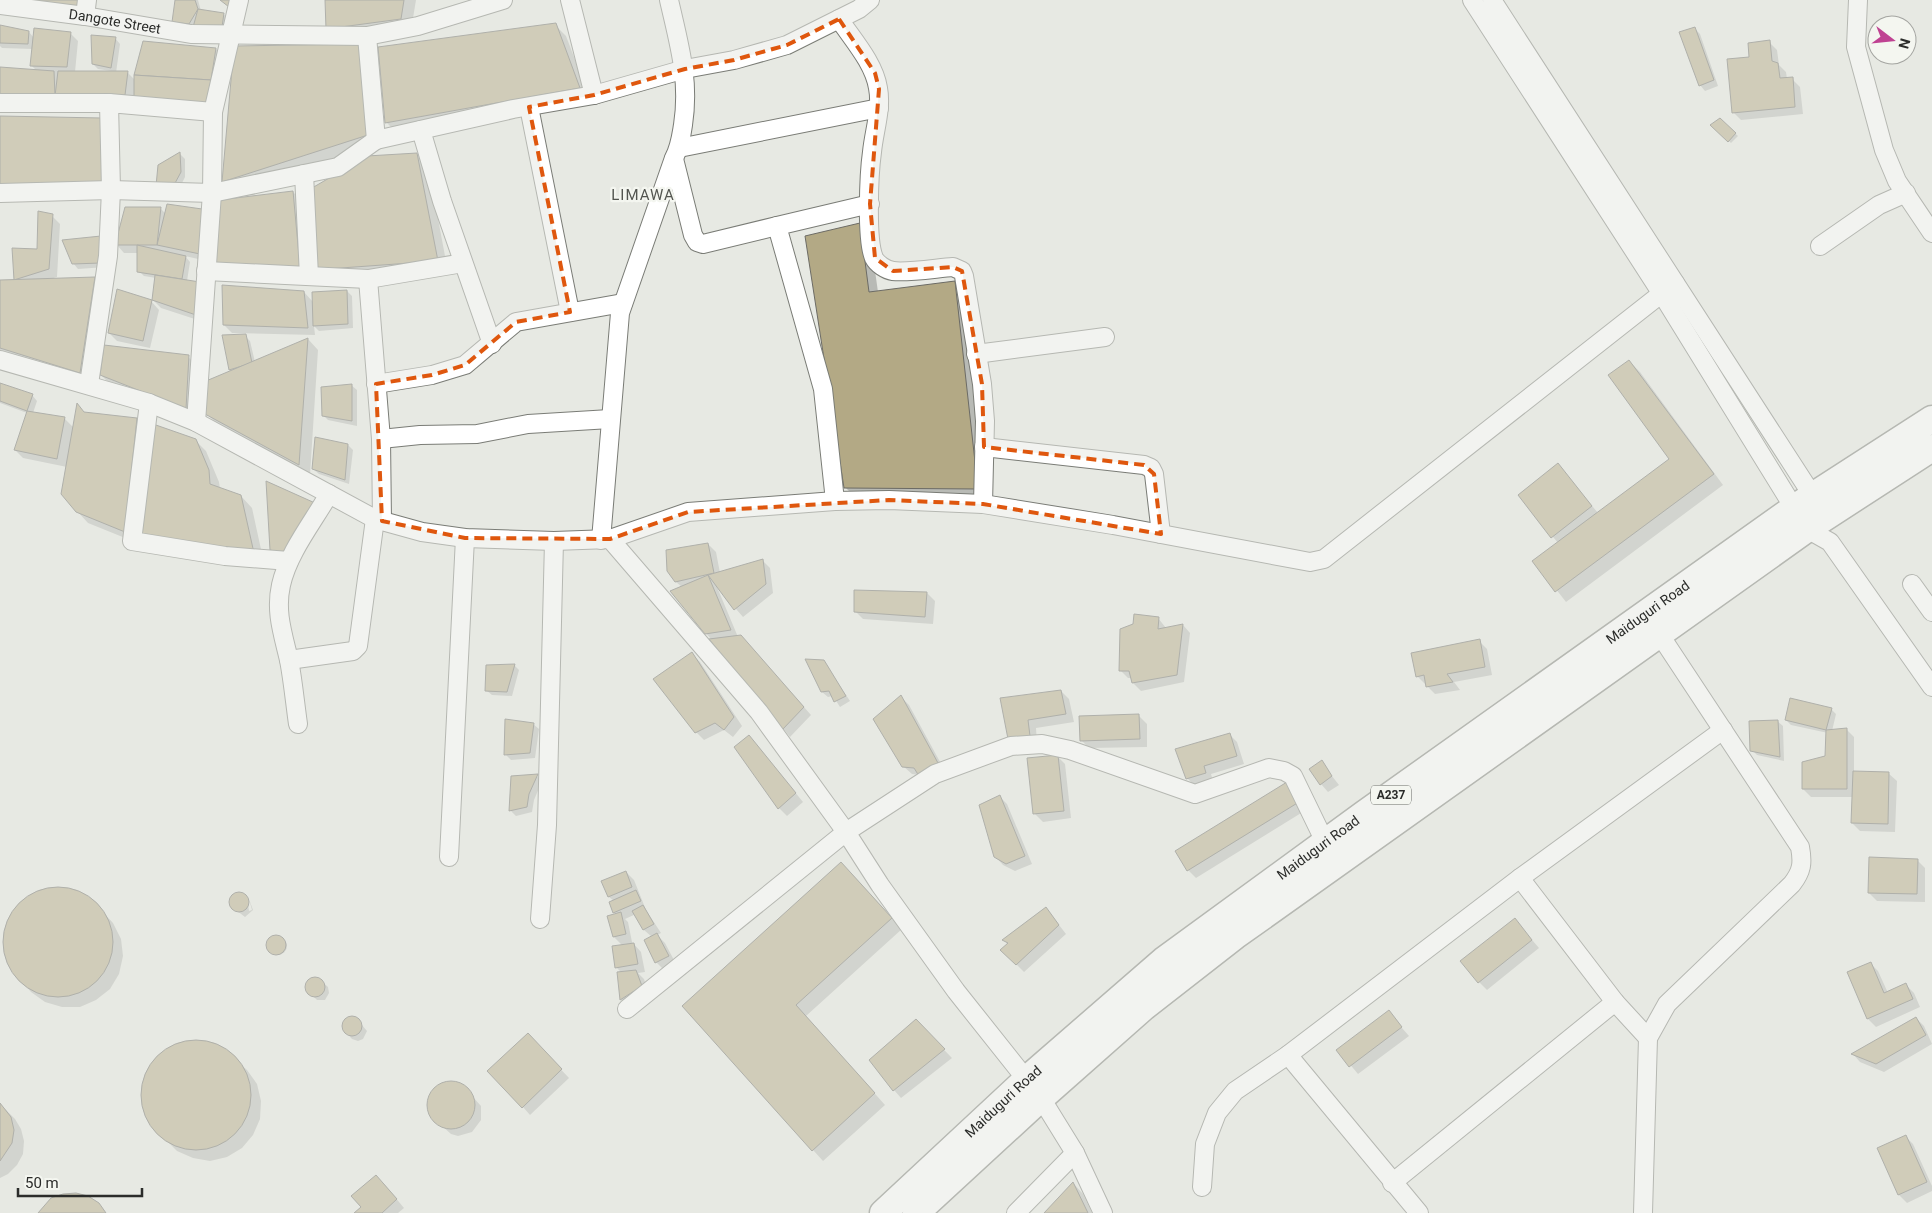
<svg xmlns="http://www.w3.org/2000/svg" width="1932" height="1213" font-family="Roboto,sans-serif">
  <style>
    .shadow { fill: #0003 }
    .building { fill: #b3a985; stroke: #6c6b65 }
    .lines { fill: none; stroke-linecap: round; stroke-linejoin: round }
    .minor-casing { stroke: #7a7c76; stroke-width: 20 }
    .highway-casing { stroke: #7a7c76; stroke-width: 29 }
    .minor { stroke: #fff; stroke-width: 18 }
    .highway { stroke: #fff; stroke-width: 26 }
    .marked { fill: none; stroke: #df570e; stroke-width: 4; stroke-dasharray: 10 6; stroke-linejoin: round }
    .labels { text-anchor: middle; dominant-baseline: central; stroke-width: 4.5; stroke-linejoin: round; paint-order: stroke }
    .shield { fill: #f4f6f0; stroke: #676965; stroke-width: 1 }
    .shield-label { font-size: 12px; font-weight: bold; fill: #2b2c2a }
    .street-label { font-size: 14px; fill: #2b2c2a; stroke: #f4f6f0 }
    .neighbourhood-label { font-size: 15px; letter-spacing: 1px; fill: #535550; stroke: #f4f6f0 }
  </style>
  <rect width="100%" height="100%" fill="#e7e9e3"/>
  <g class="shadow">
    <polygon points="176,0 198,0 201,11 223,14 229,19 227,32 178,26 173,21"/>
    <polygon points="327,0 416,0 411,30 338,40"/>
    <polygon points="555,25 566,36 590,99 397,133 386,122"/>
    <polygon points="0,27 29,32 34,38 70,33 78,41 75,72 111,71 98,69 93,64 115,38 120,44 116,73 128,73 135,80 216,49 224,57 216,110 1,103 0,68 37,71 31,65 33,49 2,48 0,46"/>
    <polygon points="1694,28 1700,34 1718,86 1705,91 1700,85"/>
    <polygon points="1769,42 1777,50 1779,65 1786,72 1787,79 1792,79 1800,87 1803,114 1741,120 1733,112 1751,58"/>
    <polygon points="360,45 378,146 234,192 223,181"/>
    <polygon points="1720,120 1738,136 1731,143 1712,125"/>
    <polygon points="180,154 185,159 185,177 179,189 159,166"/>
    <polygon points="417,154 428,165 448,272 325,280 368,158"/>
    <polygon points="293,192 304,203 310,277 228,275"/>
    <polygon points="160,208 166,214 201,210 209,218 207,261 185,256 190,262 187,281 204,322 161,308 153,300 156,278 144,276 139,271 138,253 124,253 117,245"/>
    <polygon points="52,216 60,224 57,277 50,279 94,278 105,289 90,383 7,357 0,351 0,282 15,281 14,249 38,251"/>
    <polygon points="860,224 870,235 878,292 954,282 965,293 988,499 856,498 845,487"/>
    <polygon points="64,241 106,267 78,269 73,263"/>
    <polygon points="347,291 352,296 353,328 319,331 314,326 315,335 232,333 224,325 304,292 313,302"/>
    <polygon points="151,301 159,310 150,348 117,341 109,333"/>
    <polygon points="245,336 250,341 255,362 308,339 318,350 310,475 217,424 206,413 232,372 230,370"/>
    <polygon points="188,357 199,367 197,419 112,386 101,375"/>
    <polygon points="1629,361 1640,372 1723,485 1566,602 1534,561 1558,543 1520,496 1558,465 1598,513 1671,459"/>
    <polygon points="0,384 32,395 37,401 33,413 64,418 74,428 86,414 136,419 147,430 135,542 88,523 77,511 67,467 23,458 15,450 27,413 0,403"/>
    <polygon points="351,385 357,390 357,426 328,420 323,415"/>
    <polygon points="195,440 206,451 219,482 220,489 241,496 252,508 264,563 150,544"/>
    <polygon points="348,445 353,450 349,484 319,474 313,469"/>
    <polygon points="708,544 716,552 720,573 762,560 770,568 773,593 743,617 717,587 738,637 749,645 811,715 790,737 706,633 682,587 676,582"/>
    <polygon points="927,593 935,601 933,624 863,619 855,611"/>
    <polygon points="1158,618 1166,628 1183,625 1190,633 1184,682 1141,691 1133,683 1132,678 1128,678 1120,670"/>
    <polygon points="1479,641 1487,649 1492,675 1454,682 1460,690 1435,694 1417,676"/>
    <polygon points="692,654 700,662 742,726 733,737 724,730 704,740 696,732"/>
    <polygon points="824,662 850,701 840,707 833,696 828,697 822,692"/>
    <polygon points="514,665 519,670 512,696 492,695 486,690"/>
    <polygon points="1061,691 1069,699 1074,722 1036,728 1037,743 1009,739 1002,699"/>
    <polygon points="901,697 909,705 945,771 920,775 912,774 903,766"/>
    <polygon points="1831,709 1836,714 1832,731 1846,729 1854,737 1854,773 1888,773 1897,781 1895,832 1860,831 1852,823 1853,797 1811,797 1803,789 1827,757 1828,733 1791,725 1786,720"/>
    <polygon points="1139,716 1147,724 1147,747 1089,748 1081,740"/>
    <polygon points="1777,721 1783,726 1784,761 1757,755 1752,750"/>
    <polygon points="533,724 539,729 535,758 511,760 506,755"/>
    <polygon points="1229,734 1237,742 1244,764 1211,774 1213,781 1195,786 1187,778"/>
    <polygon points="756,744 803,802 787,816 779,808"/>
    <polygon points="1057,756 1065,764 1071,818 1043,822 1035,814"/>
    <polygon points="1321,762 1339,785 1328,792 1321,784"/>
    <polygon points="537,776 542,781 534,800 532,812 516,816 511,811 512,777"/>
    <polygon points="1287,783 1306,810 1196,878 1188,870"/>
    <polygon points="999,796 1007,804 1032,864 1015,871 1003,865 995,856"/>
    <polygon points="1917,860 1925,868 1925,902 1877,901 1869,893"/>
    <polygon points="626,872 634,880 646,910 661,933 657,935 665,943 676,964 664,970 656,962 652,937 644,930 636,914 625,919 628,922 632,942 641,952 645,972 638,973 644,979 649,994 629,1008 621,1000 618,973 622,973 617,968 623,946 614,937 617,915 614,912 614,901 609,897"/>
    <polygon points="852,874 902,929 806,1016 885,1105 823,1161 683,1006"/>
    <polygon points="56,887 74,890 90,898 113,923 121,939 123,956 119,974 110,989 96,1000 80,1007 62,1007 45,1002 31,992 9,966 4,949 5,931 11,914 23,900 38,891"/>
    <polygon points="240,894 247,897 249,911 252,910 249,899 253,910 245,917 232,907 231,902 235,895"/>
    <polygon points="1046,908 1066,934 1024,972 1002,950 1008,945 1004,940"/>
    <polygon points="1514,919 1539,948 1487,990 1479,982"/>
    <circle cx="278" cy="946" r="9"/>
    <polygon points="1870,963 1878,971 1888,993 1906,985 1914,993 1920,1007 1876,1027 1868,1019 1848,973"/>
    <polygon points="318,978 328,987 329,993 325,1000 317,1000 307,990 307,984 310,980"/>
    <polygon points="1388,1012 1409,1036 1358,1074 1338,1050"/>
    <polygon points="350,1017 356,1018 367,1031 363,1039 358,1041 352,1039 343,1029 345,1020"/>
    <polygon points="1916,1018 1924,1026 1932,1044 1884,1072 1860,1062 1853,1054"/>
    <polygon points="916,1021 952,1058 901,1098 894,1090"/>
    <polygon points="186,1042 204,1042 221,1047 247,1070 257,1084 261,1101 260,1119 253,1135 242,1148 227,1157 210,1161 193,1158 177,1151 153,1127 145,1111 142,1093 146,1075 156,1060 169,1049"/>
    <polygon points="535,1042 569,1078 530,1115 523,1107"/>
    <polygon points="456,1083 463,1086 481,1106 481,1120 472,1132 458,1136 451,1134 431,1116 429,1101 431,1094 442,1084"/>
    <polygon points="0,1104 15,1119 21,1129 24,1141 23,1154 17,1165 8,1174 0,1178"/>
    <polygon points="1905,1136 1913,1144 1932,1186 1932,1191 1907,1203 1899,1195"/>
    <polygon points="1073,1183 1083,1194 1092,1213 1046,1213"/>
    <polygon points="384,1184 404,1208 398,1213 356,1213"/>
  </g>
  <g class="building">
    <polygon points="17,0 78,0 77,8"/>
    <polygon points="175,0 195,0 198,9 189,24 172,22"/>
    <polygon points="220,0 231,0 229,7"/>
    <polygon points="325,0 404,0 401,19 326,29"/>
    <polygon points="198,9 224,13 222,27 192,31"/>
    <polygon points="556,23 580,88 385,123 378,47"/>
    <polygon points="0,25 29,31 28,44 0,43"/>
    <polygon points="1695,27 1714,80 1699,86 1679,32"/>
    <polygon points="34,28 71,32 67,67 30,66"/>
    <polygon points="91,35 116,37 111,68 92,64"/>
    <polygon points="1770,40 1772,61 1778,63 1780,78 1793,77 1795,107 1732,113 1727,59 1749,57 1748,43"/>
    <polygon points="143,41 216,48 211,80 134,75"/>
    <polygon points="360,44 368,135 222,182 234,46"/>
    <polygon points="0,67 54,71 55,96 0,95"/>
    <polygon points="58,71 128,71 125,95 55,96"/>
    <polygon points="134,75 211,80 209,103 134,98"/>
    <polygon points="0,116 102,118 103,185 0,185"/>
    <polygon points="1720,118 1736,133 1728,142 1710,125"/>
    <polygon points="180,152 181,172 174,185 156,186 158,165"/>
    <polygon points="417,153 438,261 313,270 312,188 367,156"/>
    <polygon points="293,191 300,267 216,265 219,200"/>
    <polygon points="167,204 202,209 200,254 157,245"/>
    <polygon points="125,207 161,207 157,245 115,245"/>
    <polygon points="38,211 53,214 49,269 14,280 12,248 37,249"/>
    <polygon points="860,223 869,292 955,281 978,489 844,488 805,236"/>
    <polygon points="101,236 101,263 72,264 62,240"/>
    <polygon points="137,245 186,256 182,279 137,272"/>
    <polygon points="155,275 200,282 196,315 152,300"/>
    <polygon points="95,277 80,373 0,348 0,280"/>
    <polygon points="222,285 304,291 308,328 223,325"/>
    <polygon points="117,289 152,300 143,341 108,333"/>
    <polygon points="347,290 348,324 313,326 312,292"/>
    <polygon points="246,334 252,363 229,370 222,335"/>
    <polygon points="308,338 299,465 205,414 206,381"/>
    <polygon points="104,345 189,355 186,409 100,375"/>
    <polygon points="1629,360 1714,474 1555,592 1532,561 1669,459 1608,375"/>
    <polygon points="0,383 33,394 27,411 0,401"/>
    <polygon points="352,384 352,421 322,416 321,387"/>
    <polygon points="77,403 84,412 137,418 125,532 76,512 61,494"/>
    <polygon points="27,411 65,417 57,459 14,450"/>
    <polygon points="153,424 196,439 209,470 210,484 241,495 254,553 138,534"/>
    <polygon points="315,437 348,444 345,480 312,469"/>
    <polygon points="1558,463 1592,506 1551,538 1518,495"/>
    <polygon points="266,481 315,503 287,554 270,550"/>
    <polygon points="708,543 714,573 675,582 667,571 666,550"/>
    <polygon points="763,559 766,584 734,610 708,575"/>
    <polygon points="708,575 731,630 705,634 670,591"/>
    <polygon points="854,590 927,592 925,617 854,612"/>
    <polygon points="1134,614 1159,617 1158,629 1183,624 1177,675 1132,683 1129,671 1119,671 1120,629 1133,624"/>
    <polygon points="741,635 804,707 782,730 709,639"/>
    <polygon points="1480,639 1485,667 1447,674 1453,682 1426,687 1424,675 1416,677 1411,653"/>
    <polygon points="692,652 734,717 724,730 715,723 695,733 653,679"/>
    <polygon points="805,659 824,660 846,696 834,702 829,691 821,692"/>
    <polygon points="515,664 507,692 485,691 486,665"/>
    <polygon points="1061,690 1066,714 1028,720 1030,736 1008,739 1000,698"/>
    <polygon points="901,695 938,763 919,776 914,768 902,767 873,719"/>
    <polygon points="1790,698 1832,708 1826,730 1785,720"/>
    <polygon points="1139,714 1140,739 1080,741 1079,716"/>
    <polygon points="505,719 534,723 530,753 504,755"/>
    <polygon points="1778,720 1780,757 1750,751 1749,721"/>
    <polygon points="1847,728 1847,789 1802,789 1802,762 1825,756 1826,730"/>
    <polygon points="1230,733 1237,756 1204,766 1206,773 1186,779 1175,749"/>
    <polygon points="749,735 796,793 778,809 734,747"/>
    <polygon points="1058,755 1064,811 1033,814 1027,758"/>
    <polygon points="1322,760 1332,776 1320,785 1309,769"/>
    <polygon points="1853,771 1889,772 1888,824 1851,823"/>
    <polygon points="538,774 529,794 527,807 509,811 511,776"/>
    <polygon points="1287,782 1299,802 1187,871 1175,851"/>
    <polygon points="1000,795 1025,856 1006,864 994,857 979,805"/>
    <polygon points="1869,857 1918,859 1917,894 1868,893"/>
    <polygon points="841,862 892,918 796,1005 875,1093 812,1151 682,1006"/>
    <polygon points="626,871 632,887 608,897 601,881"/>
    <circle cx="58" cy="942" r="55"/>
    <polygon points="636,890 641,901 613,913 609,902"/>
    <circle cx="239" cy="902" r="10"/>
    <polygon points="643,905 654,924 643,930 632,911"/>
    <polygon points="1046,907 1059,925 1016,965 1000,950 1008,943 1002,940"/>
    <polygon points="621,912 626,934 613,937 607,916"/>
    <polygon points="1515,918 1532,940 1478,983 1460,961"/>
    <polygon points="657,933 669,956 655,963 644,940"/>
    <circle cx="276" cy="945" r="10"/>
    <polygon points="634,943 638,964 615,968 612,946"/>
    <polygon points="1871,962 1884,993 1906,983 1913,999 1867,1019 1847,972"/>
    <polygon points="636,970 642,986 620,1000 617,972"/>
    <circle cx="315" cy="987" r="10"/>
    <polygon points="1389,1010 1402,1027 1349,1067 1336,1050"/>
    <circle cx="352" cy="1026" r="10"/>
    <polygon points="1916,1017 1926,1035 1876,1064 1851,1054"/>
    <polygon points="916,1019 945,1049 893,1091 869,1060"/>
    <polygon points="528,1033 562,1069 522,1108 487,1071"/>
    <circle cx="196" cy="1095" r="55"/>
    <circle cx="451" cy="1105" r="24"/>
    <polygon points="0,1103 11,1117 14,1130 12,1143 0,1161"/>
    <polygon points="1906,1135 1927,1182 1898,1195 1877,1148"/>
    <polygon points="376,1175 397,1199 382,1213 354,1213 361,1207 351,1196"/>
    <polygon points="1073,1182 1088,1213 1044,1213"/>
    <polygon points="76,1193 88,1196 99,1203 106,1213 38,1213 51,1198 63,1194"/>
  </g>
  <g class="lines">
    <g class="minor-casing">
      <g id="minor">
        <polyline points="570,0 594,95"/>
        <polyline points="1472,0 1662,294 1807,529 1830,542 1932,687"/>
        <polyline points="1492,0 1818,504"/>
        <polyline points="1858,0 1856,47 1884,150 1897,181 1932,233"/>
        <path id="s1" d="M0 5 85 16 191 34 367 36 418 26 503 0"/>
        <polyline points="85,16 87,0"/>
        <path d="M839 19C853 40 874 63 878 88 882 109 874 131 872 152 869 173 866 240 874 258 877 264 886 270 893 271 907 273 938 268 953 267L962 271 964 276 982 384 985 421 983 504"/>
        <polyline points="367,36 376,140 513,109 594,95 685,69 734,60 787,45 859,9 870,0"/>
        <polyline points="0,103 109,103"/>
        <polyline points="529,107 570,312"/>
        <polyline points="421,130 442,201 492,344"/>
        <polyline points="679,148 879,108"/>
        <polyline points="674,159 693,235 697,242 703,244 777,226"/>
        <polyline points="304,174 309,276"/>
        <polyline points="0,193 111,190 212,193 338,167 376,140"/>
        <polyline points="1820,246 1879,205 1906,193"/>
        <polyline points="206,271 368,279 463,263"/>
        <polyline points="368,279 381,439 382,521"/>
        <polyline points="976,354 1105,337"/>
        <polyline points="0,360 149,403 196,422 375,519 422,532 465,538 554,541 610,539 688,512 835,501 889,500 983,504 1113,525 1310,562 1324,559 1675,283"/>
        <polyline points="89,384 108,256 111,190 109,103 213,112"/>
        <polyline points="376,384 432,375 465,365 516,322 623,303"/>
        <polyline points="149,403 132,541 225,556 289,561"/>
        <polyline points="196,422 212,193 213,112 239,0"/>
        <polyline points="381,439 420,435 477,434 528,424 610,419"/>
        <polyline points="984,447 1144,465 1151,468 1154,474 1161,534"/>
        <polyline points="835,501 823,389 777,226 870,204"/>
        <polyline points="610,539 759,712 846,832 880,885 956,991 1041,1098 1075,1153 1103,1213"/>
        <path d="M601 540 620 313 674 158C680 147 681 137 683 125 690 80 679 44 669 0"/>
        <polyline points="1912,584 1932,612"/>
        <polyline points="289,660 353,651 358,646 375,519"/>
        <path d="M298 724C295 703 293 681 289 660 283 634 275 612 281 585 288 553 313 522 329 494"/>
        <polyline points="449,857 465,538"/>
        <polyline points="1520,878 1615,1002 1648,1038"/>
        <polyline points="540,919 547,825 554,541"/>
        <polyline points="627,1009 846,832 935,774 1011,746 1042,744 1070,750 1195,794 1269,768 1284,771 1293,776 1325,842"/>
        <polyline points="1288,1055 1419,1213"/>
        <polyline points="1392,1183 1615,1002"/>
        <polyline points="1202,1187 1205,1144 1217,1113 1235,1091 1288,1055 1520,878 1723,730"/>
        <polyline points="1016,1213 1075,1153"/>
        <path d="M1643 1213 1648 1038 1667 1004 1792 884C1802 871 1803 863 1800 847L1660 635"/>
      </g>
    </g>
    <g class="highway-casing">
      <g id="highway">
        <path id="s2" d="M883 1213 1027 1079 1164 960 1364 814 1794 508 1932 419"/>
        <polyline points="916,1213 1041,1098 1144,1007 1235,936 1807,529 1932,448"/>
      </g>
    </g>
    <use href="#minor" class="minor"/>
    <use href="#highway" class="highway"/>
  </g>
  <path d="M0 0H1932V1213H0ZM839 19 875 73 879 89 870 204 875 258 893 271 953 267 962 271 982 384 984 447 1144 465 1154 474 1161 534 983 504 889 500 688 512 610 539 465 538 382 521 376 384 432 375 465 365 516 322 570 312 529 107 594 95 685 69 734 60 787 45Z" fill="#e7e9e3" fill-opacity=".55" fill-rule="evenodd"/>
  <path class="marked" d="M839 19 875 73 879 89 870 204 875 258 893 271 953 267 962 271 982 384 984 447 1144 465 1154 474 1161 534 983 504 889 500 688 512 610 539 465 538 382 521 376 384 432 375 465 365 516 322 570 312 529 107 594 95 685 69 734 60 787 45Z"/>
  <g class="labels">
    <rect class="shield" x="1371" y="785.5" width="40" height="19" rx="4"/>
    <g class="shield-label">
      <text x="1391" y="795">A237</text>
    </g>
    <g class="street-label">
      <text stroke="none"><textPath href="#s1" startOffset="116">Dangote Street</textPath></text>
      <text stroke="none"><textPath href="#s2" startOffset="974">Maiduguri Road</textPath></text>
      <text stroke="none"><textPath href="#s2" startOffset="569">Maiduguri Road</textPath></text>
      <text stroke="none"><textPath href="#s2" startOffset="164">Maiduguri Road</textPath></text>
    </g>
    <g class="neighbourhood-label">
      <text x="643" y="195">LIMAWA</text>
    </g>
  </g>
  <g transform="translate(1892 40) rotate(106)"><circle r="24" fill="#f4f6f0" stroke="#a4a5a1"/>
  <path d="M0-4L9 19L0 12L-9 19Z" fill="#bf4292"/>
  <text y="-8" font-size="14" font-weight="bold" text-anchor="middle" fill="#2b2c2a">N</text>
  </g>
  <path d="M18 1188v8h124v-8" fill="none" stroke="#2b2c2a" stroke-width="2.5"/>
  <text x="25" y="1188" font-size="15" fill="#2b2c2a" stroke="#f4f6f0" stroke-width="4" paint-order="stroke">50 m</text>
</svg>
